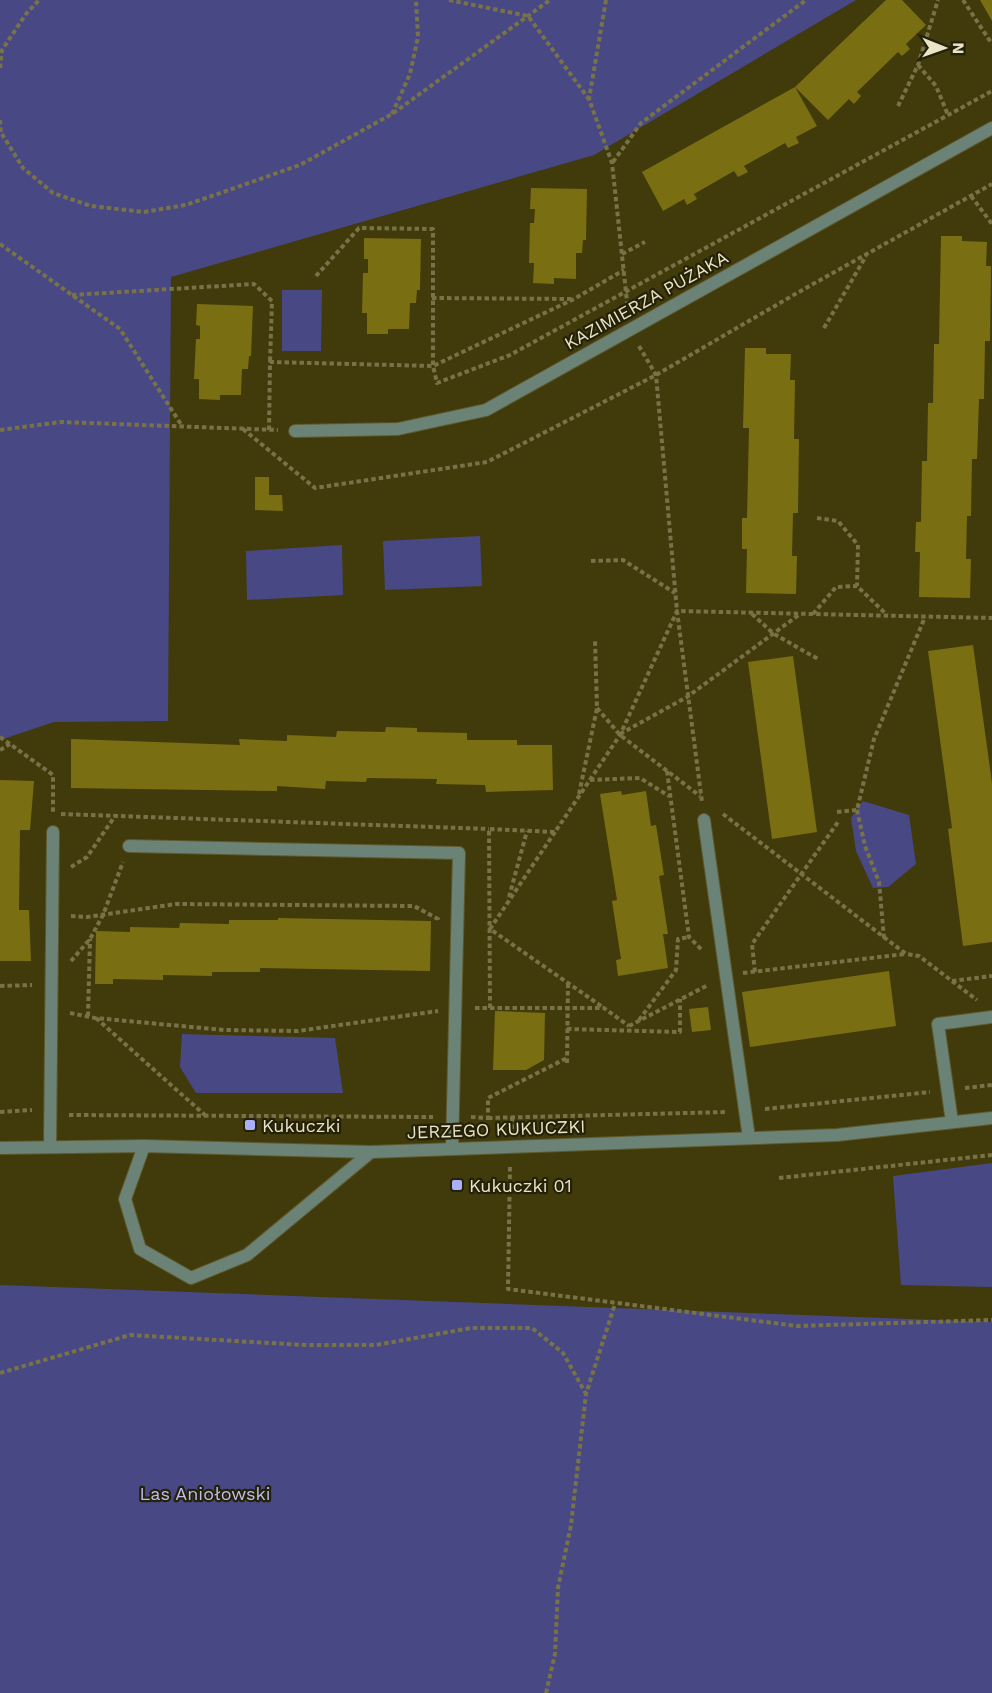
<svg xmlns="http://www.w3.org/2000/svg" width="992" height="1693" font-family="'Work Sans',sans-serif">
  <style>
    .green { fill: #484885 }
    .building { fill: #7a6e13 }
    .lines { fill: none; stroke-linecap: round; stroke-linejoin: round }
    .service-casing { stroke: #5f592d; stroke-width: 14 }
    .minor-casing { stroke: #5f592d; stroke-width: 14 }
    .path { stroke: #787248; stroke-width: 4; stroke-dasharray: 4.5 3; stroke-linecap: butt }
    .service { stroke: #6a8376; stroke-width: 12 }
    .minor { stroke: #6a8376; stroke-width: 12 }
    .poi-dot { fill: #abaffb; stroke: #252108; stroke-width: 2 }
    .labels { text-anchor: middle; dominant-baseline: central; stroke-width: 4.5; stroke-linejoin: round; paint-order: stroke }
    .street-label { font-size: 18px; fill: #e8e4c6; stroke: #252108 }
    .poi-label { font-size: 18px; fill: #e8e4c6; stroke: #252108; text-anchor: start }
    .park-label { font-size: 18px; fill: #bbbfed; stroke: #252108 }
  </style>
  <rect width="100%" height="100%" fill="#413a0b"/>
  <g class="green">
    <polygon points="0,0 856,0 594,155 171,277 168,721 54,722 0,740"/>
    <polygon points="282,290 322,290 321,351 282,351"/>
    <polygon points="480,536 482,586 385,590 383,541"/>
    <polygon points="342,545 343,595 247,600 246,551"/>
    <polygon points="863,801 909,815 916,864 888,887 873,888 856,851 851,818"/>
    <polygon points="182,1034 335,1038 343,1093 196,1093 180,1067"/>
    <polygon points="992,1163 992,1287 901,1285 893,1176"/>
    <polygon points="0,1285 992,1322 992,1693 0,1693"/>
  </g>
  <g class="building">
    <polygon points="886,0 902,0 926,25 906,44 910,49 902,56 898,52 857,92 861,96 854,104 849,99 828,120 795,87"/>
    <polygon points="980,0 992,0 992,21"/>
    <polygon points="795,87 817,126 796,137 799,143 788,148 785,143 744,166 748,172 738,177 734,171 694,194 697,199 687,205 684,199 663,211 642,172"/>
    <polygon points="531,188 587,189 586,240 583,240 582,253 576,253 576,279 554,278 554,284 533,283 534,263 529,263 530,223 534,223 535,209 530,209"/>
    <polygon points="941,236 962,236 962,241 987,242 986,266 991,266 990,341 985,341 984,399 979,399 977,459 972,459 971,516 967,516 966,559 971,559 970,598 919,597 920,552 915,552 916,522 921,522 922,461 927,461 928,403 933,403 934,344 939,344"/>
    <polygon points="364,238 421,239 420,290 417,290 416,303 410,303 409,329 388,329 388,334 367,334 367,313 362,313 363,273 368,273 368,259 364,259"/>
    <polygon points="197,304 253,306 251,356 249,356 248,369 242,369 241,395 220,395 220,400 199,399 199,379 194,379 196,339 200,339 200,326 196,325"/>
    <polygon points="745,348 766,348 766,354 791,354 790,380 795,380 794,439 799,439 798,513 793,513 792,556 797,556 796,594 746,593 747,549 742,549 742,518 747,518 749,428 743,428"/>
    <polygon points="255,477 269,477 269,495 282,495 283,511 255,510"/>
    <polygon points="973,645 992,783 992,942 963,946 948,829 952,828 928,651"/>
    <polygon points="793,656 817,832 772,839 748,662"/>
    <polygon points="386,727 417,728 417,732 467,733 467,740 517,740 517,745 552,745 553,790 486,792 485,785 436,784 437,779 367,778 366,782 326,781 325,789 277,786 277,791 71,788 71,739 240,745 239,739 287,741 287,735 336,737 337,731 385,732"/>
    <polygon points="0,780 34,781 30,830 20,830 19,910 29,910 31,961 0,961"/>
    <polygon points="621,791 622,795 646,791 651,826 656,825 664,875 659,876 668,934 663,934 668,968 618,976 616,960 621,959 612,901 617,900 600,794"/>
    <polygon points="278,918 431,921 430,971 260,968 260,972 212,972 212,976 163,975 163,980 113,979 113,984 95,984 96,931 130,932 130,927 179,928 180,923 229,924 229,920 278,920"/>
    <polygon points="889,971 896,1026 750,1047 742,992"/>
    <polygon points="708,1007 711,1030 692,1032 689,1009"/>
    <polygon points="495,1011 545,1013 544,1060 526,1070 493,1070"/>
  </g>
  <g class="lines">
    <g class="service-casing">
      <g id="service">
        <polyline points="704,820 749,1138"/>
        <polyline points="144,1146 125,1199 140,1249 191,1278 247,1255 371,1152"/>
      </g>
    </g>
    <g class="minor-casing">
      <g id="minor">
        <polyline points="295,431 398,429 486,410 992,128"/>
        <polyline points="129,846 459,853 452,1149"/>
        <polyline points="952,1122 938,1024 992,1017"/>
        <polyline points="50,1147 53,832"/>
        <polyline points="0,1148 144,1146 371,1152 837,1135 992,1118"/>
      </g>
    </g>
    <g class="path">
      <polyline points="449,0 528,16 588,98"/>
      <polyline points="606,0 589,99 612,163 628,311"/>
      <polyline points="963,0 992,44"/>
      <polyline points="918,65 936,86 948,115"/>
      <polyline points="0,68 2,50 26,14 39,0"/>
      <polyline points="898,106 918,65 938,0"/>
      <polyline points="392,114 410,74 418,37 416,0"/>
      <polyline points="0,120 1,134"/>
      <polyline points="2,134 23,168 53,193 91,206 144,212 186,205 300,165 392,114 550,0"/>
      <polyline points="613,162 641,123 806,0"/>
      <polyline points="971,196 992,224"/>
      <polyline points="0,244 120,329 182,426"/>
      <polyline points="622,254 645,242"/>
      <polyline points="316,276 359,228 433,229 433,366 437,383 510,355 992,91"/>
      <polyline points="72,295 254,284 272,301 270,362"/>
      <polyline points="432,298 573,299"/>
      <polyline points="824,328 866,256"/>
      <polyline points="639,346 656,375 677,611 702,802"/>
      <polyline points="243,429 315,488 487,462 656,375 797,293 992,184"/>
      <polyline points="0,430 61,422 278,430"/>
      <polyline points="269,430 270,362 433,366 574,299 624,270"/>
      <polyline points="817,518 838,521 858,545 857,586"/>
      <polyline points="591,561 623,560 675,593"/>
      <polyline points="752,614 774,634 818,659"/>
      <polyline points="813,614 836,587 857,586 887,615"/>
      <polyline points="597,708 620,735 700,796"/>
      <polyline points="620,734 687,697 800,614"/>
      <polyline points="0,737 53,775 53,814"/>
      <polyline points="0,750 10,744"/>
      <polyline points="667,771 689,937 703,951"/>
      <polyline points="590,780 640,778 669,796"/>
      <polyline points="579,794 597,708 595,641"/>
      <polyline points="857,810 865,846 879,882 884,938"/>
      <polyline points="837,812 857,810 874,739 925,617"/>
      <polyline points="61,814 489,829"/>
      <polyline points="723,814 906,954 919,956 977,1000"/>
      <polyline points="555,832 490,929 604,1008"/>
      <polyline points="71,867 87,857 115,816"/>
      <polyline points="509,897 527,831"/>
      <polyline points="71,916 87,917 176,904 414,906 438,919 438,921"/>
      <polyline points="71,961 90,939 103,915 123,862"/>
      <polyline points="755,972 752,944 838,822"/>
      <polyline points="743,973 905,954"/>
      <polyline points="952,981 992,976"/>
      <polyline points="0,986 32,985"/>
      <polyline points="475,1008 604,1008 629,1026"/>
      <polyline points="490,1008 489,829 555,832 620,735 677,611 992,618"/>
      <polyline points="70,1013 95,1018 224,1030 298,1031 438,1011"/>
      <polyline points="88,1016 90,939"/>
      <polyline points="96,1018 207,1117"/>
      <polyline points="639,1020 676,970 678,939 689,937"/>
      <polyline points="629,1026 708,985"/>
      <polyline points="567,1029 680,1032 680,999"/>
      <polyline points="567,1063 568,983"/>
      <polyline points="965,1088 992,1085"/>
      <polyline points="765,1109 930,1092"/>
      <polyline points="0,1112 32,1110"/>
      <polyline points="69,1115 433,1117"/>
      <polyline points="471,1117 488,1118 488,1098 567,1058"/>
      <polyline points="488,1118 727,1112"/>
      <polyline points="512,1129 512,1117"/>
      <polyline points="510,1167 508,1289 797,1326 992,1320"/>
      <polyline points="779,1178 992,1155"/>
      <polyline points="0,1373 130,1335 305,1345 376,1345 471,1328 532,1328 563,1353 586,1394"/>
      <polyline points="546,1693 555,1654 558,1588 571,1525 586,1394 615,1304"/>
    </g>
    <use href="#service" class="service"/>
    <use href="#minor" class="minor"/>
  </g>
  <g class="poi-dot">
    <rect x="244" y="1119" width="12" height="12" rx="3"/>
    <rect x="451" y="1179" width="12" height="12" rx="3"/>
  </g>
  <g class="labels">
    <g class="street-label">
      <text transform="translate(646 300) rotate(-29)">KAZIMIERZA PUŻAKA</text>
      <text transform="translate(496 1129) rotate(-2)">JERZEGO KUKUCZKI</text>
    </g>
    <g class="poi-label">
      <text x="262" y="1125">Kukuczki</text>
      <text x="469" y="1185">Kukuczki 01</text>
    </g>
    <g class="park-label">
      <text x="205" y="1493">Las Aniołowski</text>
    </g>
  </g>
  <g transform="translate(944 48) rotate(91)" stroke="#252108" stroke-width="4.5" paint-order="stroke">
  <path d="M0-4.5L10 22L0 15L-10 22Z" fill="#e8e4c6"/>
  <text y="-9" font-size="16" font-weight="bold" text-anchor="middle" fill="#e8e4c6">N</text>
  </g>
</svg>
